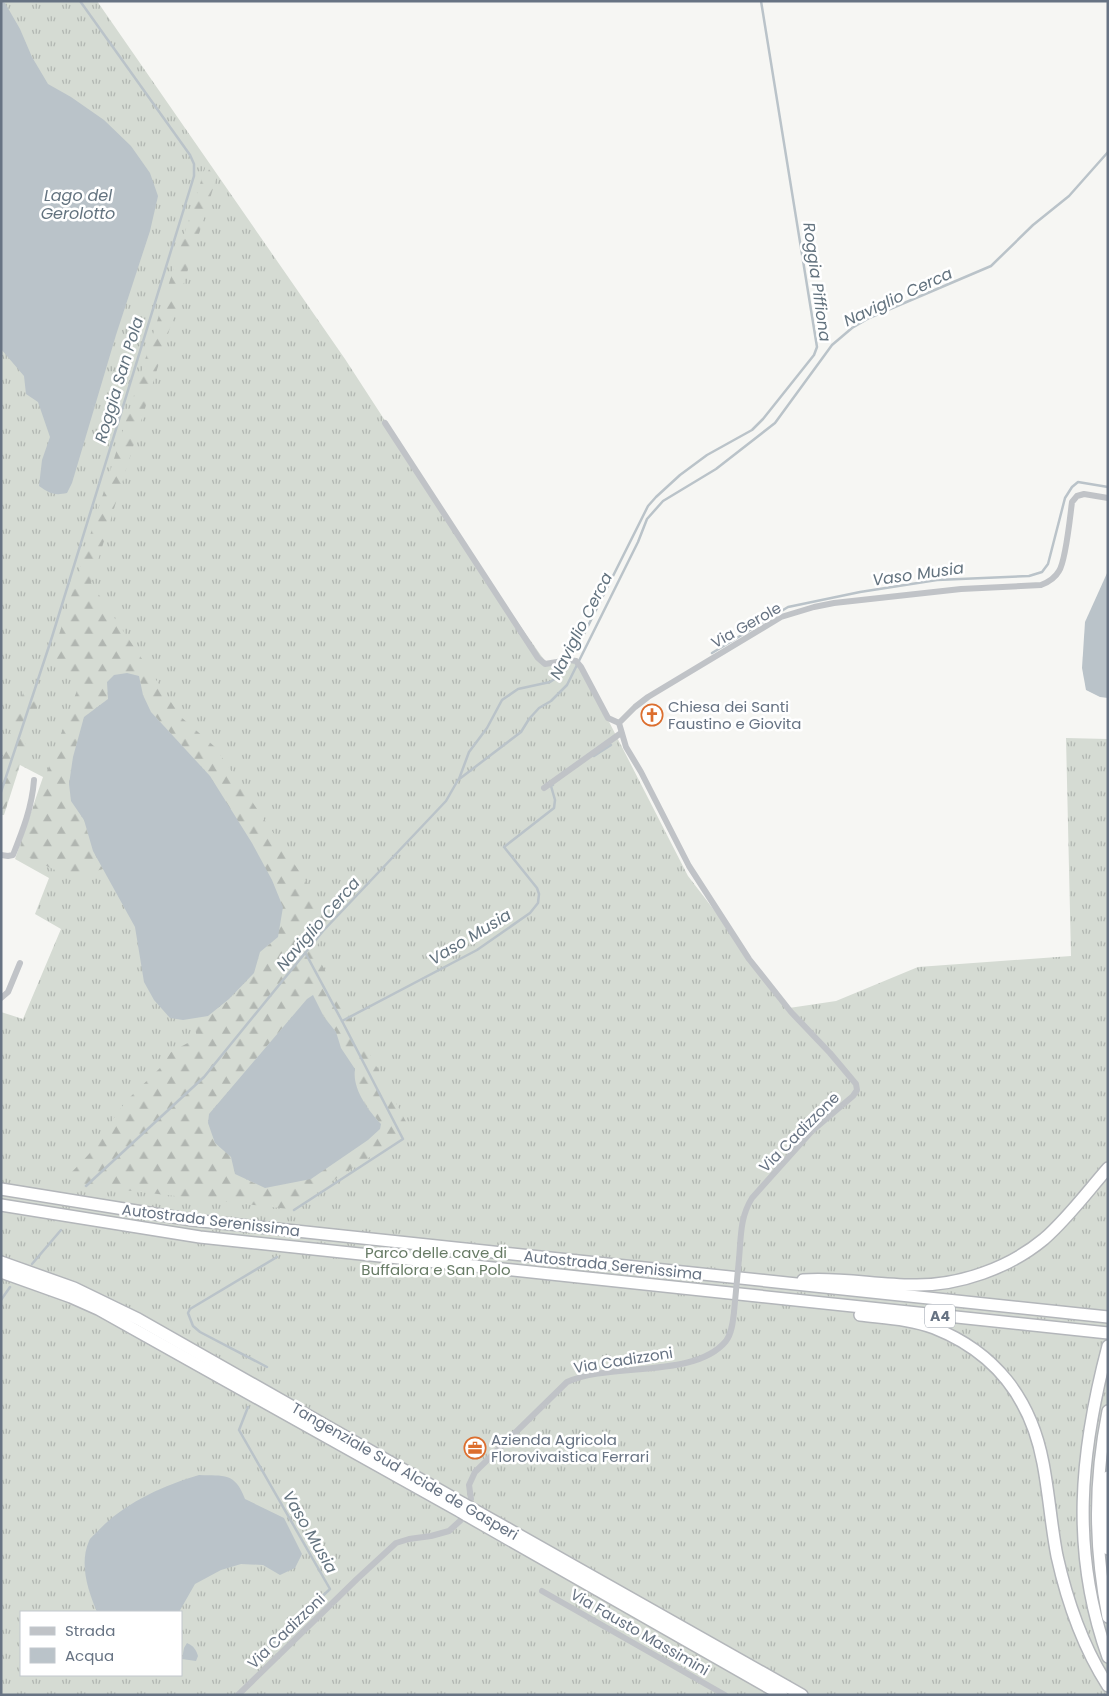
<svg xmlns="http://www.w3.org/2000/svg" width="1109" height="1696" font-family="Poppins,sans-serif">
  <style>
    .grass { fill: url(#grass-tufts); fill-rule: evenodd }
    .forest { fill: url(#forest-firs); fill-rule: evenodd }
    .water { fill: #bac3c9 }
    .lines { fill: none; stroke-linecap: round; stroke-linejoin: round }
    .stream { stroke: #bac3c9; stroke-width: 2.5 }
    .trunk-casing { stroke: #b3b6ba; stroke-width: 14 }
    .motorway-casing { stroke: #b3b6ba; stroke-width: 14 }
    .minor { stroke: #c0c3c7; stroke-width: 6 }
    .trunk { stroke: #fff; stroke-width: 11 }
    .motorway { stroke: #fff; stroke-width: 11 }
    .trunk-bridge-casing { stroke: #b3b6ba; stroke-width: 14; stroke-linecap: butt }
    .minor-bridge { stroke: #c0c3c7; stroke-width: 6 }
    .trunk-bridge { stroke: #fff; stroke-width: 11 }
    .labels { text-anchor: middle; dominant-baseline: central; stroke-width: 5; stroke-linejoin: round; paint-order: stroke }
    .shield { fill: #fff; stroke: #959da8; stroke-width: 1 }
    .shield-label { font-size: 14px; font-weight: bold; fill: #677383 }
    .street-label { font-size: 15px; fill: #677383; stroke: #fff }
    .poi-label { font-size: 15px; fill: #677383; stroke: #fff; text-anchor: start }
    .park-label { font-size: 15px; fill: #677b65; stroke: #fff }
    .water-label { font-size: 16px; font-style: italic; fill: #63737f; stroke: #fff }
  </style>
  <defs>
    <pattern id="grass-tufts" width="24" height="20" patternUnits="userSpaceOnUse" patternTransform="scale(1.25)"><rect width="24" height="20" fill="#d5dbd3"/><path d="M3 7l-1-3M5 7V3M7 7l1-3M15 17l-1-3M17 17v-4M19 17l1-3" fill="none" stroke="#b1b6b1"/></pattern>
    <pattern id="forest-firs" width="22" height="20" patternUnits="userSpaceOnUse" patternTransform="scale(1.25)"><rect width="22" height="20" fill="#d5dbd3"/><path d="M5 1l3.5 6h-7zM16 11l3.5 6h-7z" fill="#b1b6b1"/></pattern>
  </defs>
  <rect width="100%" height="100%" fill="#f6f6f3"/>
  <path class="grass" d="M1 1H97L345 359 493 587 547 664 573 660 581 667 688 876 789 1008 836 1001 918 967 1071 956 1066 738 1108 739V1695H1V1012L23 1019 61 929 35 914 49 878 15 859 43 777 20 765 4 815H1ZM21 1612H181V1675H21Z"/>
  <g class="forest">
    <path d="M206 165 216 179 91 583 181 717 215 747 333 921 314 950 411 1131 288 1209 79 1185 69 1175 89 1154 126 1101 160 1068 171 1052 197 1038 193 1018 208 1015 229 1000 254 973 260 952 278 937 224 800 210 776 151 712 143 695 139 676 114 675 107 682 108 699 84 717 73 757 69 784 71 801 84 820 93 851 103 869 72 878 19 853 34 807 79 685 65 667 52 657ZM313 995 324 1017 336 1032 341 1048 355 1069C352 1089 368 1109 381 1124L380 1129 368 1140 311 1178 265 1188 235 1174 231 1157 209 1114 307 999Z"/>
    <polygon points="27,681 39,701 9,797 4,812 1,812 1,761"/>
  </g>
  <g class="water">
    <path d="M1 1 5 3 20 29 32 57 48 84 71 97 104 120 131 146 150 173 158 196 150 231 116 335 72 483 67 493C54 496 49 493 39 486L42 460 50 437 38 402 26 394 24 376 1 349Z"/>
    <polygon points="1108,571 1108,698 1100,697 1086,690 1082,668 1085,622"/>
    <polygon points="127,673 139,676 143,695 151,712 210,776 252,843 272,880 283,907 278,937 260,952 254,973 229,999 208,1016 183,1020 170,1018 154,1000 144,982 135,927 93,851 84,820 71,801 69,784 73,757 84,717 108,699 107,682 114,675"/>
    <path d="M313 995 324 1017 336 1032 341 1048 355 1069C352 1089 368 1110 381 1124L380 1129 368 1140 311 1179 265 1188 235 1174 231 1157 215 1143 208 1123 209 1114 307 999Z"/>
    <path d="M199 1475C224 1476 235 1472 245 1499L284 1518 302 1554 295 1568 280 1575 263 1565 241 1564 221 1570 195 1584 179 1612H97C88 1591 79 1564 89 1541 90 1538 94 1535 96 1533 122 1504 162 1486 199 1475Z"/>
    <path d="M187 1643C194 1646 196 1650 198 1656L196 1661 182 1659 184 1648Z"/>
  </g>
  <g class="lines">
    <g class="stream">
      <polyline points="712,653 788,607 860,592 937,580 1029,576 1042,572 1048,564 1065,498 1072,487 1078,482 1108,487"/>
      <polyline points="594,756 611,745"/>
      <polyline points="459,779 469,752 487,728 502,700 518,689 550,682 559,676 579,644 648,506 656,497 680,475 707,455 752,430 763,419 814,355 817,347 761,1"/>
      <polyline points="1,792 52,637 194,176 194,164 190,155 80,1"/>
      <polyline points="306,954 342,1021"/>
      <polyline points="86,1186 204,1077 323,931 446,801 458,780 521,732 529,719 539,708 551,701 567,685 638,542 647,519 663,501 716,469 775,423 832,345 852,328 869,318 991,266 1033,225 1069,196 1108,152"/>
      <polyline points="294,1210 403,1139 342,1021 477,950 530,913 538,903 539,894 537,888 504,847 554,808 555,800 551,786 553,785"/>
      <polyline points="32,1264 61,1230"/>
      <polyline points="1,1300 10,1287"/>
      <polyline points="267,1367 200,1332 193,1326 188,1313 190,1309 277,1257"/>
      <polyline points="248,1407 239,1430 330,1589 265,1650"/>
    </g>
    <g class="trunk-casing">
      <g id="trunk">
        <polyline points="1,1262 74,1288 138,1319 464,1504"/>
        <polyline points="1,1272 71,1297 98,1309 461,1512"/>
        <polyline points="471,1508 802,1695"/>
        <polyline points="466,1515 782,1695"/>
      </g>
    </g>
    <g class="motorway-casing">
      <g id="motorway">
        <polyline points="1,1189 192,1220 1108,1317"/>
        <polyline points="1,1205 200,1237 1108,1333"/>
        <path d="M803 1280C840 1277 876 1285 913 1285 959 1286 1009 1268 1044 1239 1068 1218 1087 1192 1108 1168"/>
        <path d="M860 1315C884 1318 911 1319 934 1328 995 1352 1031 1399 1043 1463 1049 1494 1051 1525 1057 1556 1067 1601 1083 1647 1108 1686"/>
        <path d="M1108 1346C1080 1452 1070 1551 1108 1657"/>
        <path d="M1108 1411C1094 1481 1094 1546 1108 1617"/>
        <polyline points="1108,1477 1106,1496 1108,1549"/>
      </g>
    </g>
    <g class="minor">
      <polyline points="385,423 538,658 545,664 569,660 576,661 581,667 608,718 619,723"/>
      <polyline points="544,788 621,733"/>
      <path d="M1 855 8 856 13 855C23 830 32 807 34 780"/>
      <polyline points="1,998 8,992 20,963"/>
      <path d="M739 1259C741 1237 740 1217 752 1198L812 1131 853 1096 857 1090 856 1084 830 1053 791 1012 749 959 689 866 641 772 626 747 619 723 635 707 648 697 781 617 814 607 834 603 961 589 1041 585C1049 582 1055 578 1059 571 1066 560 1070 517 1072 502L1077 496 1084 494 1108 498"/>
      <polyline points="542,1591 725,1695"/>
      <path d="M238 1695 357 1579 396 1543 409 1539 431 1536 449 1531 461 1520 471 1499 469 1485 475 1472 567 1382C610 1362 695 1379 726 1341 732 1333 733 1321 734 1312"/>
    </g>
    <use href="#trunk" class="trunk"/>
    <use href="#motorway" class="motorway"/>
    <g class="trunk-bridge-casing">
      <g id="trunk-bridge">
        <polyline points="464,1504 471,1508"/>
        <polyline points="461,1512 466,1515"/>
      </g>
    </g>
    <polyline class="minor-bridge" points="734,1312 739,1259"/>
    <use href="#trunk-bridge" class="trunk-bridge"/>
  </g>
  <defs>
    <g id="church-ring" transform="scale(1.125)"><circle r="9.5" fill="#fff" stroke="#dc6e2e" stroke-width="1.5"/><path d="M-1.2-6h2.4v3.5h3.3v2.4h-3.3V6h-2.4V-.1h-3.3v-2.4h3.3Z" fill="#dc6e2e"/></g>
    <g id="office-ring" transform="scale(1.125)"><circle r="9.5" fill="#fff" stroke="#dc6e2e" stroke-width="1.5"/><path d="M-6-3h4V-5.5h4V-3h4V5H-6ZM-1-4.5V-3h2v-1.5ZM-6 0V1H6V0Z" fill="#dc6e2e"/></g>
  </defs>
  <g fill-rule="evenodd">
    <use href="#church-ring" x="652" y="715"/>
    <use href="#office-ring" x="475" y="1448"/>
  </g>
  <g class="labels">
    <rect class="shield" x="925" y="1304.5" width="30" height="23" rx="4"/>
    <g class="shield-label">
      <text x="940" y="1316">A4</text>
    </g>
    <g class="street-label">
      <text transform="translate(746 625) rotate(-29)">Via Gerole</text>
      <text transform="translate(799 1132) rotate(-45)">Via Cadizzone</text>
      <text transform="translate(211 1220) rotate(7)">Autostrada Serenissima</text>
      <text transform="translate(613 1265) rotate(6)">Autostrada Serenissima</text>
      <text transform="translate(623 1360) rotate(-9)">Via Cadizzoni</text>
      <text transform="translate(405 1471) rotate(30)">Tangenziale Sud Alcide de Gasperi</text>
      <text transform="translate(286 1631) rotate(-44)">Via Cadizzoni</text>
      <text transform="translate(640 1632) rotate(30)">Via Fausto Massimini</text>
    </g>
    <g class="poi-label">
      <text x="668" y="706">Chiesa dei Santi<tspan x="668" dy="17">Faustino e Giovita</tspan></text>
      <text x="491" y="1439">Azienda Agricola<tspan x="491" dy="17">Florovivaistica Ferrari</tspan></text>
    </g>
    <g class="park-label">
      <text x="436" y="1252">Parco delle cave di<tspan x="436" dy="17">Buffalora e San Polo</tspan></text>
    </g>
    <g class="water-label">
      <text x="78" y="195">Lago del<tspan x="78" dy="18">Gerolotto</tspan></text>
      <text transform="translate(817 282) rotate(82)">Roggia Piffiona</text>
      <text transform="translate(898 297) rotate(-25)">Naviglio Cerca</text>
      <text transform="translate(119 380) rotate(-73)">Roggia San Pola</text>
      <text transform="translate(918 574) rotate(-8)">Vaso Musia</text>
      <text transform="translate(581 626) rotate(-63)">Naviglio Cerca</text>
      <text transform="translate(318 924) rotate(-49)">Naviglio Cerca</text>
      <text transform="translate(470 937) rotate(-31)">Vaso Musia</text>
      <text transform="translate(310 1532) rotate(60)">Vaso Musia</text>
    </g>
  </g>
  <rect width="1109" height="1696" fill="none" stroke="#677383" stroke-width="5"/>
  <rect x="20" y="1611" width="162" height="65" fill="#ffffff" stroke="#c2c7cd"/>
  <rect x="30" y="1627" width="25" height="8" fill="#c0c3c7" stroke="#c2c7cd"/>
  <text x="65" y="1636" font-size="15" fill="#677383">Strada</text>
  <rect x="30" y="1648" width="25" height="15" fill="#bac3c9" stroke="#c2c7cd"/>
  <text x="65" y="1661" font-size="15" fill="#677383">Acqua</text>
</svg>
